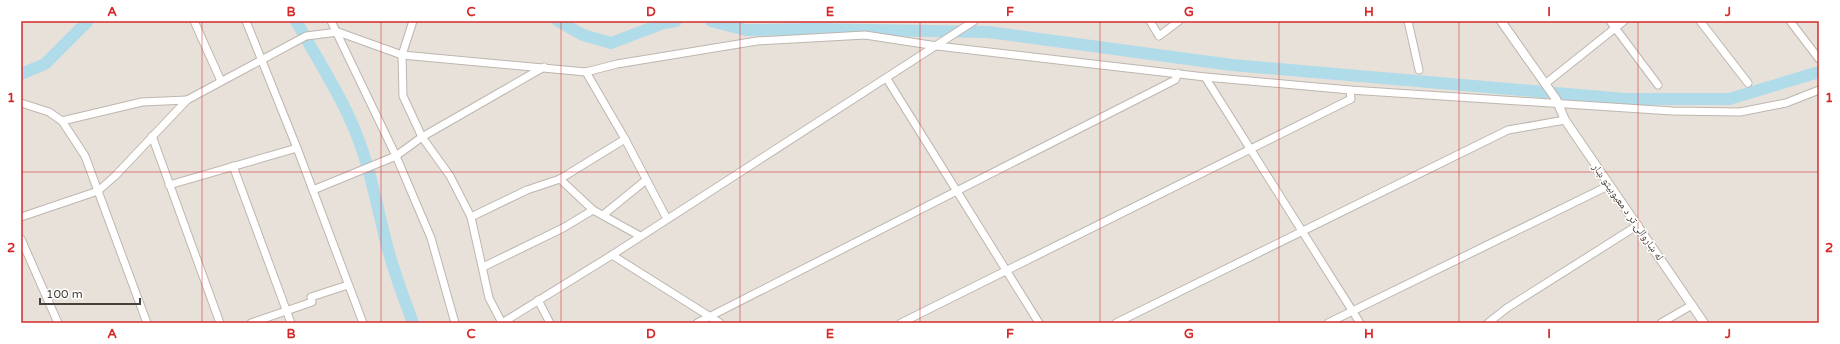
<svg xmlns="http://www.w3.org/2000/svg" width="1840" height="344" font-family="'Varela Round','Noto Naskh Arabic',sans-serif">
  <style>
    .residential { fill: #e7e1da }
    .lines { fill: none; stroke-linecap: round; stroke-linejoin: round }
    .river { stroke: #b0dbe9; stroke-width: 12 }
    .minor-casing { stroke: #beb6af; stroke-width: 9 }
    .tertiary-casing { stroke: #beb6af; stroke-width: 10 }
    .minor { stroke: #fff; stroke-width: 7 }
    .tertiary { stroke: #fff; stroke-width: 8 }
    .grid { fill: none; stroke: #d62828; stroke-width: 1; stroke-opacity: 0.55 }
    .labels { text-anchor: middle; dominant-baseline: central; stroke-width: 3; stroke-linejoin: round; paint-order: stroke }
    .street-label { font-size: 11px; fill: #47403a; stroke: #fff }
    .neatline { fill: none; stroke: #d62828; stroke-width: 1.5 }
    .grid-label { font-size: 13px; text-anchor: middle; font-weight: bold; fill: #d62828 }
  </style>
  <rect width="100%" height="100%" fill="#f4f0ec"/>
  <rect class="residential" x="21" y="21" width="1798" height="302"/>
  <g class="lines">
    <g class="river">
      <path d="M296 21C317 58 340 94 356 133 370 168 377 206 386 242 393 270 403 296 413 323"/>
      <polyline points="558,21 583,35 611,43 664,23 676,21"/>
      <polyline points="711,21 746,30 814,29 988,32 1232,65 1625,99 1729,99 1819,72"/>
      <polyline points="21,74 45,64 88,21"/>
    </g>
    <g class="minor-casing">
      <g id="minor">
        <polyline points="194,21 221,81"/>
        <polyline points="246,21 297,148 363,323"/>
        <polyline points="331,21 396,156 431,238 455,323"/>
        <polyline points="413,21 402,55 403,96 422,137 450,176 471,217 489,298 502,323"/>
        <polyline points="1150,21 1159,36 1179,21"/>
        <polyline points="1408,21 1419,70"/>
        <polyline points="1610,21 1658,85"/>
        <polyline points="1700,21 1748,83"/>
        <polyline points="1790,21 1819,59"/>
        <polyline points="586,72 625,139 667,219"/>
        <polyline points="1205,77 1360,323"/>
        <polyline points="887,79 1039,323"/>
        <polyline points="1545,84 1624,21"/>
        <polyline points="21,103 49,112 62,121 85,156 147,323"/>
        <polyline points="62,121 142,102 187,100"/>
        <polyline points="152,136 220,323"/>
        <polyline points="233,166 291,323"/>
        <polyline points="560,179 593,210 640,236"/>
        <polyline points="169,185 297,148"/>
        <polyline points="313,190 396,156 422,137 544,67"/>
        <polyline points="603,215 646,180"/>
        <polyline points="21,217 98,191 115,176 187,100 306,36 338,32 402,55 586,72 617,64 757,41 865,35 937,46 1205,77 1350,90 1672,111 1740,112 1786,103 1819,90"/>
        <polyline points="471,217 527,190 560,179 625,139"/>
        <polyline points="21,239 58,323"/>
        <polyline points="612,255 720,323"/>
        <polyline points="483,267 563,228 593,210"/>
        <polyline points="538,300 550,323"/>
        <polyline points="251,323 312,302 311,297 348,285"/>
        <polyline points="502,323 612,255 974,21"/>
        <polyline points="697,323 1175,80 1178,73"/>
        <polyline points="901,323 1351,99 1350,90"/>
        <polyline points="1116,323 1508,130 1565,120"/>
        <polyline points="1328,323 1610,185"/>
        <polyline points="1488,323 1507,308 1638,225"/>
        <polyline points="1661,323 1692,305"/>
      </g>
    </g>
    <g class="tertiary-casing">
      <polyline id="tertiary" points="1501,21 1556,99 1565,120 1704,323"/>
    </g>
    <use href="#minor" class="minor"/>
    <use href="#tertiary" class="tertiary"/>
  </g>
  <path class="grid" d="M202 21V323M381 21V323M561 21V323M740 21V323M920 21V323M1100 21V323M1279 21V323M1459 21V323M1638 21V323M21 172H1819"/>
  <g class="labels">
    <g class="street-label">
      <text transform="translate(1628 212) rotate(55)">له ښاروالۍ تر د معیوبیتو ښار</text>
    </g>
  </g>
  <rect width="1840" height="344" fill="none" stroke="#ffffff" stroke-width="44"/>
  <path d="M40 298v6h100v-6" fill="none" stroke="#47403a" stroke-width="2"/>
  <text x="46" y="298" font-size="12" fill="#47403a" stroke="#ffffff" stroke-width="3" paint-order="stroke">100 m</text>
  <rect x="22" y="22" width="1796" height="300" class="neatline"/>
  <g class="grid-label">
    <text x="112" y="16">A</text>
    <text x="291" y="16">B</text>
    <text x="471" y="16">C</text>
    <text x="651" y="16">D</text>
    <text x="830" y="16">E</text>
    <text x="1010" y="16">F</text>
    <text x="1189" y="16">G</text>
    <text x="1369" y="16">H</text>
    <text x="1549" y="16">I</text>
    <text x="1728" y="16">J</text>
    <text x="11" y="102">1</text>
    <text x="1829" y="102">1</text>
    <text x="11" y="252">2</text>
    <text x="1829" y="252">2</text>
    <text x="112" y="338">A</text>
    <text x="291" y="338">B</text>
    <text x="471" y="338">C</text>
    <text x="651" y="338">D</text>
    <text x="830" y="338">E</text>
    <text x="1010" y="338">F</text>
    <text x="1189" y="338">G</text>
    <text x="1369" y="338">H</text>
    <text x="1549" y="338">I</text>
    <text x="1728" y="338">J</text>
  </g>
</svg>
